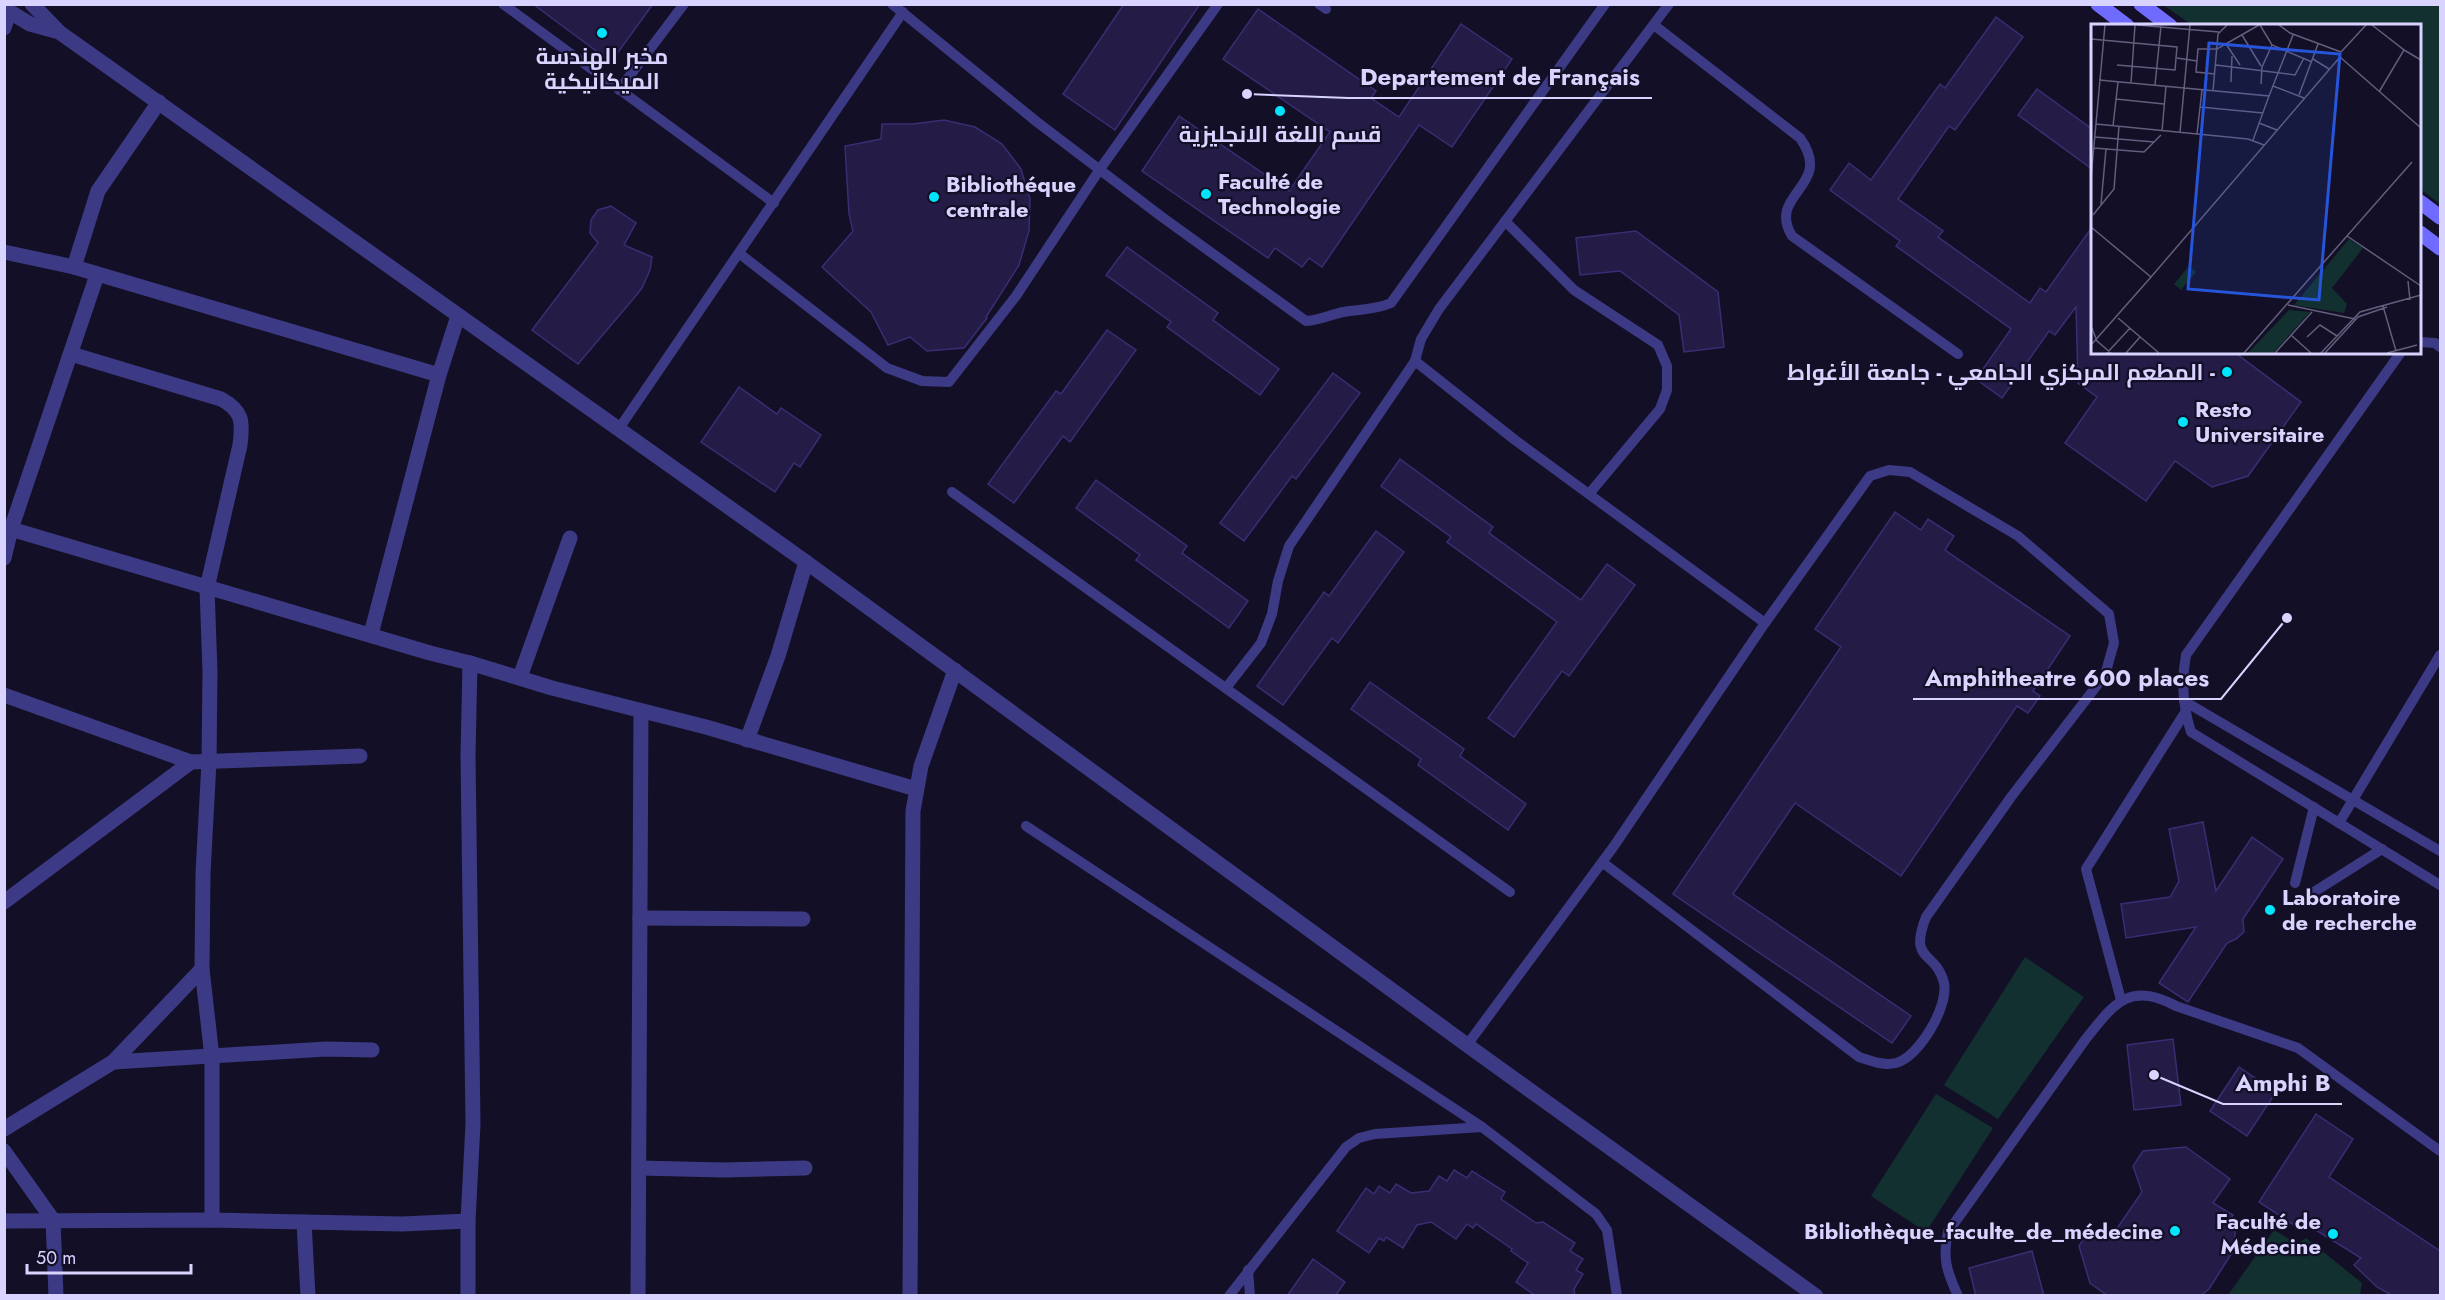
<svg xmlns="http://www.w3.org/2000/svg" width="2445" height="1300" font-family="Jost,Cairo,sans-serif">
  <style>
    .green { fill: #12302f }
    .building { fill: #241b47; stroke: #3b2d73; stroke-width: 1.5 }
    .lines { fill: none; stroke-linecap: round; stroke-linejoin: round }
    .service { stroke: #3d3a85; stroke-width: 10 }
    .minor { stroke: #3d3a85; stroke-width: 15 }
    .tertiary { stroke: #3d3a85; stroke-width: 15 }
    .secondary { stroke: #6f6bff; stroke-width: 15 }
    .poi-dot { fill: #00e5ff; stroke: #130f26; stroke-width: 2 }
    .labels { text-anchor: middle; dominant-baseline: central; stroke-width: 4.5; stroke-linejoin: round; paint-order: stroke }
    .poi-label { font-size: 22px; font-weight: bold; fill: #d9d4ff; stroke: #130f26; text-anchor: start }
    .inset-road { fill: none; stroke: #625e7d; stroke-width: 1.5 }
    .view { fill: #2655da; fill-opacity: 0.15; stroke: #2655da; stroke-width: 3 }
    .inset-edge { fill: none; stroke: #d9d4ff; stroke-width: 3 }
    .leader { fill: none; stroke: #d9d4ff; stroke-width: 2 }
    .callout-dot { fill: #d9d4ff; stroke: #130f26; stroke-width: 2 }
    .callout-label { font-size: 24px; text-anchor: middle; font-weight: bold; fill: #d9d4ff; stroke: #130f26; stroke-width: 4.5; stroke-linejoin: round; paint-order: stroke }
  </style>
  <rect width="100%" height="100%" fill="#130f26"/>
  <g class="green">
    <polygon points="2163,5 2440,5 2440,204 2420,189 2420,26 2192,25"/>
    <polygon points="2025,957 2084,997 1998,1119 1944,1085"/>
    <polygon points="1936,1094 1993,1128 1926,1232 1871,1196"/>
    <polygon points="2274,1230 2297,1244 2306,1238 2362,1283 2360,1295 2228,1295"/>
  </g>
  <g class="building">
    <polygon points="533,4 653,4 611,62"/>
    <polygon points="1124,4 1200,4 1115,130 1063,94"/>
    <polygon points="1258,9 1376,91 1371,98 1399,117 1461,24 1512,59 1452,147 1419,125 1322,267 1309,258 1302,267 1275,248 1268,258 1142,171 1179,116 1289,191 1330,132 1223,59"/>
    <polygon points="1996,17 2023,37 1955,130 1949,126 1898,199 1943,231 1938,237 2030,303 2040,288 2046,292 2092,227 2092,352 2234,352 2301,402 2248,476 2212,487 2175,461 2146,501 2065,443 2097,397 2078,383 2076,307 2055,335 2049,331 2002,398 1976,379 2011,329 1896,246 1900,241 1830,190 1849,163 1871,180 1940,84 1945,88"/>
    <polygon points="2037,89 2092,129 2092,169 2018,115"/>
    <polygon points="944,120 975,127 1002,144 1021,169 1030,199 1029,231 1019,265 986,317 987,318 964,348 927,351 910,337 888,345 871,312 822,267 853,231 849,214 845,146 881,139 882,124 913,124"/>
    <polygon points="611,206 636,223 624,245 652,257 650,270 642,288 634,298 578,364 532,330 598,243 590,233 591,220 598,210"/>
    <polygon points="1636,231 1718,292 1724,347 1684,352 1679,315 1620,271 1580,275 1576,238"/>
    <polygon points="1127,247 1218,313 1213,320 1279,369 1260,395 1167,327 1171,322 1106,275"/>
    <polygon points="1107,330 1136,350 1070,442 1063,436 1014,503 988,484 1056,391 1061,394"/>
    <polygon points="1333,373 1360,393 1296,479 1292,476 1244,541 1220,523"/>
    <polygon points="739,387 777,414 781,408 821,435 800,467 794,463 775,492 701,442"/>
    <polygon points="1400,459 1493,527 1489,533 1581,600 1607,564 1635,585 1569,676 1562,671 1514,737 1488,718 1557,622 1447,542 1451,537 1381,486"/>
    <polygon points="1096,480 1187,546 1182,553 1248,601 1229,628 1136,560 1140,555 1076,508"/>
    <polygon points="1895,512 1921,530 1928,519 1954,536 1945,550 2070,636 2033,691 2040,696 2028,713 2017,706 1901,876 1795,803 1733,894 1911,1016 1892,1043 1673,894 1841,647 1815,629"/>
    <polygon points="1376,531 1404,552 1338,643 1332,638 1283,705 1257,686 1324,592 1329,596"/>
    <polygon points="1370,682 1464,749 1460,756 1526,804 1508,830 1418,765 1421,759 1351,709"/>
    <polygon points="2203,822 2216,891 2252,837 2283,859 2243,919 2244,932 2236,939 2227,943 2188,1002 2159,983 2196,927 2126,938 2121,904 2170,897 2179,881 2169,829"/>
    <polygon points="2173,1039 2181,1105 2134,1110 2127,1045"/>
    <polygon points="2239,1067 2276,1092 2247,1136 2210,1111"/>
    <polygon points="2316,1114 2353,1139 2329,1177 2440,1251 2440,1296 2393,1296 2377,1287 2354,1265 2361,1258 2298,1219 2294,1225 2259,1202"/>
    <polygon points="2186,1147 2230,1179 2213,1203 2233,1215 2227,1226 2235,1231 2235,1248 2209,1289 2200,1296 2108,1296 2090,1283 2079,1246 2089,1230 2116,1230 2142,1192 2133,1166 2143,1151"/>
    <polygon points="1454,1170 1467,1178 1472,1171 1505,1192 1501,1199 1536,1223 1543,1222 1575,1243 1570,1251 1583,1259 1576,1270 1583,1274 1574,1289 1575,1296 1536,1296 1516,1282 1528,1263 1511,1251 1512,1249 1476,1224 1473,1228 1467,1224 1456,1239 1431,1222 1417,1225 1403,1248 1386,1237 1384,1241 1379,1238 1369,1253 1337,1231 1366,1188 1374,1194 1379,1186 1390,1193 1396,1184 1411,1193 1429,1191 1439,1176 1447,1181"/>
    <polygon points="2032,1251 2044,1296 1976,1296 1969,1268"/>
    <polygon points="1313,1259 1345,1282 1335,1296 1287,1296"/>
  </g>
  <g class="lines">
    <g class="service">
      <polyline points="503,4 774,203"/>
      <path d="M892 4 1037 122 1162 217 1306 321C1321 320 1329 315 1343 312 1360 309 1375 310 1391 303L1605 4"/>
      <polyline points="1319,4 1326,9"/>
      <polyline points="1669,4 1439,309 1421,339 1415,361 1515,440 1765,623"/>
      <path d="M1654 25 1800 138C1835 187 1766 193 1792 236L1958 354"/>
      <polyline points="619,90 684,4"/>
      <polyline points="1505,221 1574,290 1658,345 1667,366 1667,390 1660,409 1589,494"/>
      <polyline points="740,254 887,368 922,381 949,382 1016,296 1100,169 1218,4"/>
      <polyline points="2420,342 2435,343 2440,347"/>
      <path d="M2401 352 2186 655C2181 681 2183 707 2191 732L2440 885"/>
      <polyline points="618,430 903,12"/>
      <polyline points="952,492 1510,892"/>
      <polyline points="1226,688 1261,643 1272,614 1278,581 1289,546 1415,361"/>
      <polyline points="2184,701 2440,851"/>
      <polyline points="2339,823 2440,655"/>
      <polyline points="1026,826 1482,1127 1596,1214 1607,1230 1617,1296"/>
      <polyline points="2295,883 2314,807"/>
      <polyline points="2314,892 2382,849"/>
      <polyline points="2121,1000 2086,869 2186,711"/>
      <path d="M1467 1045 1614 846 1765 623 1870 476 1889 470 1910 472 2018 536 2109 614 2114 643 2105 675 2011 797 1926 917C1908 963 1936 950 1944 983 1949 1006 1919 1057 1896 1063 1883 1066 1871 1061 1859 1057L1602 862"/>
      <polyline points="1248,1270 1250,1296"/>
      <polyline points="1229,1296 1346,1147 1359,1138 1375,1134 1482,1127"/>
      <path d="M1958 1296C1947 1272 1942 1258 1948 1232L2085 1040C2113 1005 2129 980 2176 1006L2298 1048 2440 1151"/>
    </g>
    <g class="minor">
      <polyline points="4,28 9,13"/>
      <polyline points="4,252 74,267 439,375"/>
      <polyline points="74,267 98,191 159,102"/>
      <path d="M71 354 221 399C243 411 243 422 240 445L207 588 210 672 209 762 203 873 202 969 212 1057V1220"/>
      <polyline points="4,527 430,653 470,663"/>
      <polyline points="4,558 11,529 97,275"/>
      <polyline points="371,634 439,375 458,316"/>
      <polyline points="520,677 570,538"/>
      <polyline points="4,695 191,762 360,756"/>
      <polyline points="747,740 778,656 806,562"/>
      <polyline points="4,902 191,762"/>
      <polyline points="640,918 803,919"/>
      <polyline points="113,1062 326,1049 372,1050"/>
      <polyline points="4,1129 113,1062 202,969"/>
      <polyline points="4,1151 53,1220 56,1296"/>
      <polyline points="639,1168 724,1170 805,1168"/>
      <polyline points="4,1221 212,1220 402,1224 468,1221"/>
      <polyline points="304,1222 308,1296"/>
      <polyline points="468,1296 468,1221 473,1124 468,756 470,663 552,688 706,727 916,789"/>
      <polyline points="638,1296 641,711"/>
    </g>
    <g class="tertiary">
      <polyline points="32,4 59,32 806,562 1467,1045 1816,1296"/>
      <polyline points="10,12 30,24 59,32"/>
      <polyline points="910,1296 913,811 921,766 955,670"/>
    </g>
    <g class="secondary">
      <polyline points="2098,4 2127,26"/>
      <polyline points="2141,4 2170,26"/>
      <polyline points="2420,202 2440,217"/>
      <polyline points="2420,233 2440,248"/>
    </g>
  </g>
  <g class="poi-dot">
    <circle cx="602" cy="33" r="6"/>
    <circle cx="1280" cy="111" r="6"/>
    <circle cx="1206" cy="194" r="6"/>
    <circle cx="934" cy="197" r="6"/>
    <circle cx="2227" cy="372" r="6"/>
    <circle cx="2183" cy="422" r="6"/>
    <circle cx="2270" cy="910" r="6"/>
    <circle cx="2175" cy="1231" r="6"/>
    <circle cx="2333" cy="1234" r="6"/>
  </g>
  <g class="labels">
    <g class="poi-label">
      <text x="602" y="56" text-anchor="middle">مخبر الهندسة<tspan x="602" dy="25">الميكانيكية</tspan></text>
      <text x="1280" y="134" text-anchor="middle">قسم اللغة الانجليزية</text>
      <text x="1218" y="181">Faculté de<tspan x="1218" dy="25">Technologie</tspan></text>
      <text x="946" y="184">Bibliothéque<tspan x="946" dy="25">centrale</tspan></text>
      <text x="2215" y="372" text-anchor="end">المطعم المركزي الجامعي - جامعة الأغواط -</text>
      <text x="2195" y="409">Resto<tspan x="2195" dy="25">Universitaire</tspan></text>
      <text x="2282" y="897">Laboratoire<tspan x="2282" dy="25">de recherche</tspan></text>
      <text x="2321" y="1221" text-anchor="end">Faculté de<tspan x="2321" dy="25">Médecine</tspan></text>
      <text x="2163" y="1231" text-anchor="end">Bibliothèque_faculte_de_médecine</text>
    </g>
  </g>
  <g transform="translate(2091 24)">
    <rect width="330" height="330" fill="#130f26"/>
    <path d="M258 215 272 224 241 264 256 280 253 289 203 281ZM98 242 105 248 90 266 83 260ZM198 286 219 288 182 329H157Z" fill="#12302f"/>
    <path class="inset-road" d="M46 1 128 8M169 1 181 21 221 38M188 1 199 9 250 28M281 1 313 26 288 68M151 11 170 42M0 15 86 23 84 46 26 41M135 20 149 41M313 26 330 36M250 28 275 1M249 33 330 104M86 34 106 37M222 35 238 45M125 41 204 51 213 34M124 50 105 48 107 25H126L168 1M8 56 178 72 162 116M140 58 141 32M40 59 44 1M170 60 171 43 181 21M64 61 70 2M182 62 213 74M122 67 127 10 136 1M208 71 227 20M178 72 202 11M25 75 73 80M109 83 172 89M168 99 186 106M5 100 157 115 173 121M22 102 27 58M71 107 75 62M89 108 99 1M106 110 111 66M4 113 63 118M3 124 53 128 70 111M0 154 14 1M10 180 15 125M2 191 23 165 28 102M0 203 60 253 0 321M256 212 330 262M60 253 249 33M317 257 319 276M197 281 264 295M292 282 305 327M27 294 68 329M0 302 6 317 20 329M200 311 220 329M216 313 229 301 246 312M16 329 39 304M35 329 49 313M153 329 321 138M184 329 221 288M230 329 269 288 330 271M234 329 267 293 296 283M296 329 326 321"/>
    <path class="view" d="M118 19 249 30 228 276 97 265Z"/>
    <rect width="330" height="330" class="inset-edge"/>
  </g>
  <path class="leader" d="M1247 94L1348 98H1652M2287 618L2221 699H1913M2154 1075L2223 1104H2342"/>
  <g class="callout-dot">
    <circle cx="1247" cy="94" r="6"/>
    <circle cx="2287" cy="618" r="6"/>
    <circle cx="2154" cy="1075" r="6"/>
  </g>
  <g class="callout-label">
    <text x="1500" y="85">Departement de Français</text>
    <text x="2067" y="686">Amphitheatre 600 places</text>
    <text x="2283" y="1091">Amphi B</text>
  </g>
  <rect width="2445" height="1300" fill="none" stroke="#d9d4ff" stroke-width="12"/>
  <path d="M27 1264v9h164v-9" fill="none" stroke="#d9d4ff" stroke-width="3"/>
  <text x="36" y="1264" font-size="18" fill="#d9d4ff" stroke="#130f26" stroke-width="4.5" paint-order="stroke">50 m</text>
</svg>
